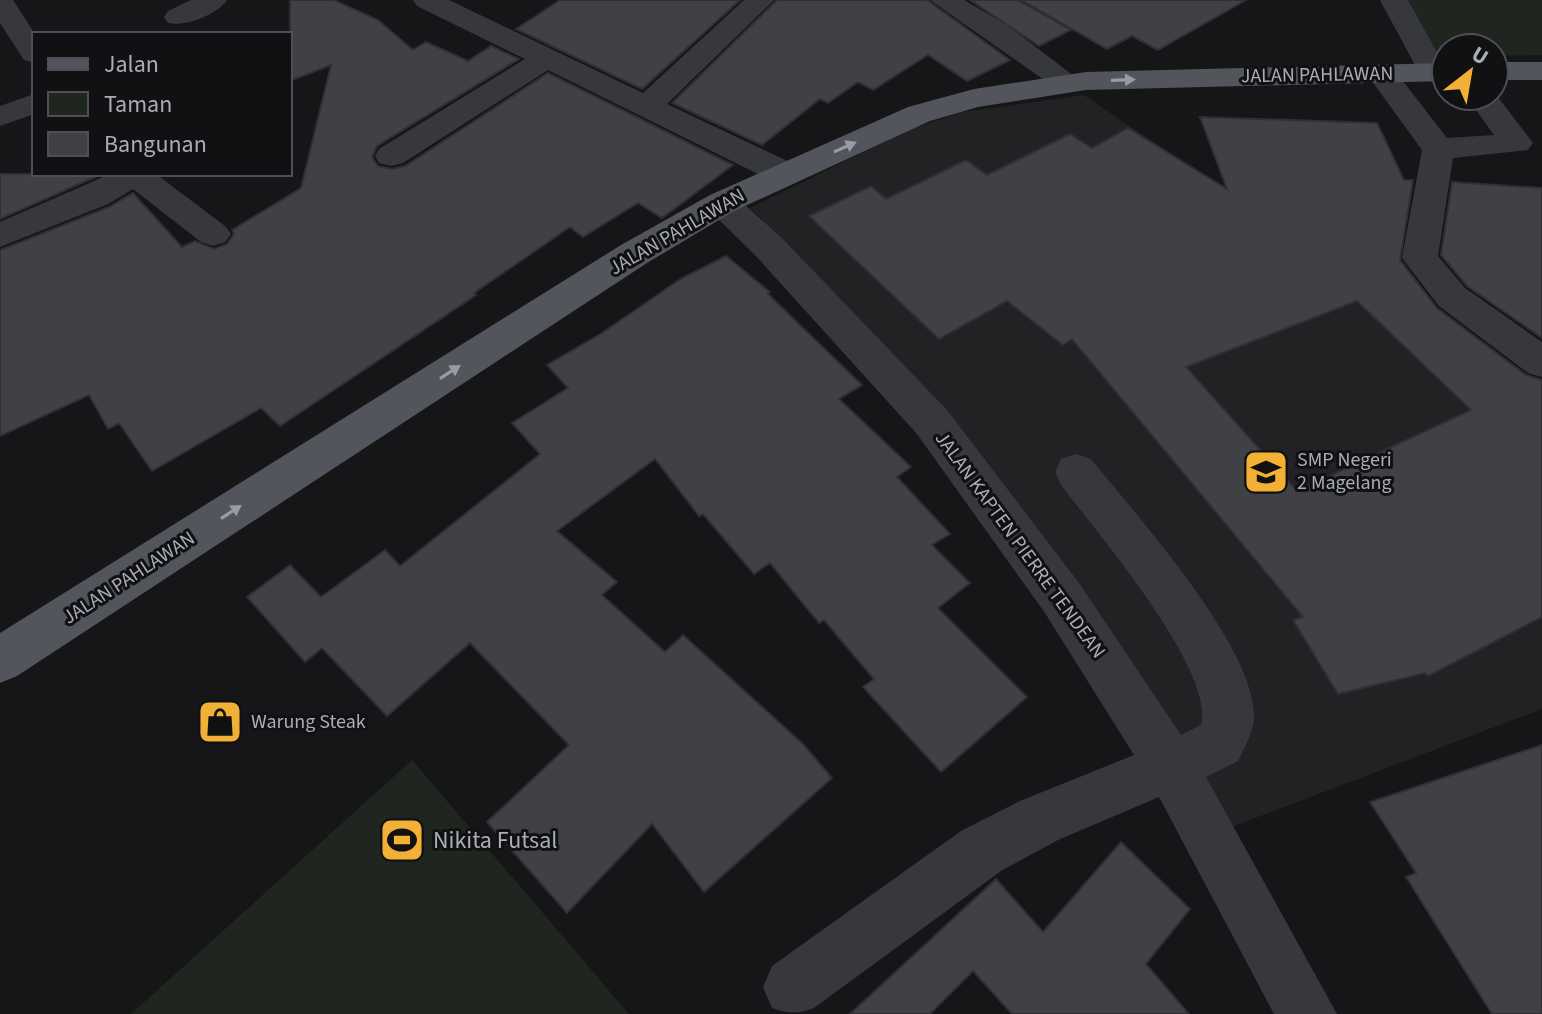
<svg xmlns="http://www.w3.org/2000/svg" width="1542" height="1014" font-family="'Source Sans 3',sans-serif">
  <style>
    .built { fill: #222225 }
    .green { fill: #1e261f }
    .building { fill: #404145; stroke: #303034; stroke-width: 2; fill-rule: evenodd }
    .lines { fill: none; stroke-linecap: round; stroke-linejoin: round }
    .minor { fill: #37383d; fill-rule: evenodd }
    .major { fill: #53555c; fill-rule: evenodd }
    .oneway { fill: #979ba6 }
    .labels { text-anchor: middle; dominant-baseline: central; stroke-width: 6; stroke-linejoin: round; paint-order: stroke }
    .street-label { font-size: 20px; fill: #a8adb8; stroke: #111113 }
    .poi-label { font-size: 20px; fill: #a8adb8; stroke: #111113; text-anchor: start }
    .near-poi-label { font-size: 24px; fill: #a8adb8; stroke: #111113; text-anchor: start }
  </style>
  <rect width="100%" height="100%" fill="#161618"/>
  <polygon class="built" points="1084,95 1263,217 1542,418 1542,709 1221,831 844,305 790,246 750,208 909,130 962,112"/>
  <g class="green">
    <polygon points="1409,0 1542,0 1542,55 1494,56 1494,48 1446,48 1446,56 1433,57"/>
    <polygon points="412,760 629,1014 131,1014"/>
  </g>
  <g class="building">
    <polygon points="290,0 334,0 378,20 413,50 426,42 468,61 491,46 519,59 377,146 372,157 378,166 392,169 405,166 548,73 733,165 662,218 638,203 583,237 570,227 474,293 476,295 280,426 261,408 152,471 119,423 108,429 89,395 0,436 0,250 109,207 133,193 182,247 195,241 214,249 227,244 234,234 232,230 301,188 331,65 290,81"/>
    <polygon points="560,0 740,0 642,89 516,29"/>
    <polygon points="777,0 927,0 1010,60 967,81 928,55 873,90 858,82 828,103 820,99 762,145 672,103"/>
    <polygon points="970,0 1017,0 1071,30 1039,46"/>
    <polygon points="1021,0 1246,0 1158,50 1132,36 1107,49"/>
    <path d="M1200 117 1377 123 1404 180H1413L1400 260 1437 308 1526 375 1542 380V617L1428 676 1425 673 1338 694 1293 620 1303 617 1072 339 1063 345 1007 301 939 339 809 216 871 186 886 199 966 160 987 175 1070 134 1092 148 1128 128 1227 189ZM1357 301 1471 410 1297 491 1186 367Z"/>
    <polygon points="0,174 102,174 0,219"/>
    <polygon points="1452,182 1542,188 1542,338 1467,286 1441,255"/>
    <polygon points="726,256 770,292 768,294 862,385 839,399 911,467 897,477 950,534 932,545 970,583 938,608 1027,697 941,772 863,687 874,679 824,620 819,623 770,563 754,574 703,514 699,516 655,459 557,531 617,582 602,595 665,652 683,635 803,744 832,778 704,892 652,824 567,913 487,822 569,745 470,643 387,716 322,648 305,662 247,597 290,565 321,597 385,550 400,566 540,454 512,423 568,388 547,365 602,333 682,278"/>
    <polygon points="1542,745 1542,1014 1492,1014 1406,877 1416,873 1370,802"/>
    <polygon points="1121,842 1190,909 1146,964 1189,1014 1012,1014 973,971 930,1014 850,1014 996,879 1043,932"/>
  </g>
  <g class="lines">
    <g class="minor">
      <polygon points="0,0 13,0 35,34 34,63 24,60 0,23"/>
      <path d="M191 0H227C217 15 185 27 168 23L164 17 168 11Z"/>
      <polygon points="413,0 449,0 643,93 744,0 774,0 667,104 798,166 803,174 798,182 786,185 774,182 548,70 403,163 391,166 379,163 375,156 379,149 525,59 417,6"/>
      <polygon points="930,0 964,0 1007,25 1083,83 1079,89 1057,89"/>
      <polygon points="1380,0 1408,0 1446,69 1444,78 1422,78"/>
      <polygon points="1381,64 1392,67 1447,138 1494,135 1466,96 1494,96 1494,92 1533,143 1528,150 1453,158 1438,256 1465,288 1542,342 1542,377 1528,373 1439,306 1402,258 1422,150 1366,73 1370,67"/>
      <polygon points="34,94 34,114 0,126 0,106"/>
      <polygon points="110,174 156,174 225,226 231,234 225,242 213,246 201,242 133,189 108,204 0,247 0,222"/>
      <path d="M722 192 734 195 782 238 947 410 1079 583 1181 735 1201 725C1216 671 1095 530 1061 485L1055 472 1061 459 1076 454 1091 459C1136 515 1253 644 1254 715 1255 730 1244 748 1238 761L1206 777 1337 1014H1274L1159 797 1058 840 1001 871 814 1008C798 1014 788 1014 772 1008L763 987 772 966 961 831 1020 801 1134 755 1045 613 917 434 756 256 710 211 705 203 710 195Z"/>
    </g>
    <g class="major">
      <rect x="1494" y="62" width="48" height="18"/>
      <polygon points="1446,63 1446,81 1086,90 978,107 930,121 734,211 647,263 17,676 0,683 0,633 621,245 710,195 908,107 974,89 1086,72"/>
    </g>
  </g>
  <defs><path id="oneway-solid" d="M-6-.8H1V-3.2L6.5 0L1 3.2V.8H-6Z" transform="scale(2)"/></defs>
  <g class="oneway">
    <use href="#oneway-solid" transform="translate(1123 80) rotate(-2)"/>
    <use href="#oneway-solid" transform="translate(845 147) rotate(-24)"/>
    <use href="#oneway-solid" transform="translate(450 372) rotate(-33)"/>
    <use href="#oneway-solid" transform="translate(231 512) rotate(-33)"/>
  </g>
  <defs>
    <g id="school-square" transform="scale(2.3)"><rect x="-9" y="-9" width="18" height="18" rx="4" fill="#f2b134" stroke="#111113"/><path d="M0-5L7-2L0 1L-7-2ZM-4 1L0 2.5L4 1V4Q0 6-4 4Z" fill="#111"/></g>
    <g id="shop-square" transform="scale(2.3)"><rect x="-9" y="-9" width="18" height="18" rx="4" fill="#f2b134" stroke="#111113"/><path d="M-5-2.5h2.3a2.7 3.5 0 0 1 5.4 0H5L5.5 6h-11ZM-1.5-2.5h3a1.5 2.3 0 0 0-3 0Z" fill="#111"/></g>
    <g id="stadium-square" transform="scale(2.3)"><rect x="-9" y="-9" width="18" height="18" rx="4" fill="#f2b134" stroke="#111113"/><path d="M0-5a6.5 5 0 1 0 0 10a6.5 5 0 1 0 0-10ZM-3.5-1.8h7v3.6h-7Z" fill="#111"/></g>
  </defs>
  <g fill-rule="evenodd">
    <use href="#school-square" x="1266" y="472"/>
    <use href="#shop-square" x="220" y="722"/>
    <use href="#stadium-square" x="402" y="840"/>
  </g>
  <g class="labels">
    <g class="street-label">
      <text transform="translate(1317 75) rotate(-1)">JALAN PAHLAWAN</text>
      <text transform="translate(677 232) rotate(-30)">JALAN PAHLAWAN</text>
      <text transform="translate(1020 545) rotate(54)">JALAN KAPTEN PIERRE TENDEAN</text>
      <text transform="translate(129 578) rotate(-33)">JALAN PAHLAWAN</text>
    </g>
    <g class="poi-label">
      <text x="1297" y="460">SMP Negeri<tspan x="1297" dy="23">2 Magelang</tspan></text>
      <text x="251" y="722">Warung Steak</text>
    </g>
    <g class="near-poi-label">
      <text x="433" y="840">Nikita Futsal</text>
    </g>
  </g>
  <rect x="32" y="32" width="260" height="144" fill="#111113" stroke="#4d4f55" stroke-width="2"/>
  <rect x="48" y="58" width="40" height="12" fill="#53555c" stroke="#4d4f55" stroke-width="2"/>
  <text x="104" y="72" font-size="24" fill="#a8adb8">Jalan</text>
  <rect x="48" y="92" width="40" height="24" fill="#1e261f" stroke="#4d4f55" stroke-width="2"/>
  <text x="104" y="112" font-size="24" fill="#a8adb8">Taman</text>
  <rect x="48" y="132" width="40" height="24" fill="#404145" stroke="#4d4f55" stroke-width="2"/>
  <text x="104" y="152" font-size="24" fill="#a8adb8">Bangunan</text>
  <g transform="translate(1470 72) rotate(31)"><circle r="38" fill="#111113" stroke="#4d4f55" stroke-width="2"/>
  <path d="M0-6L14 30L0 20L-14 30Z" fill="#f2b134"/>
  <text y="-12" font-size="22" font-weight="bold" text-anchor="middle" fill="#a8adb8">U</text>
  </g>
</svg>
